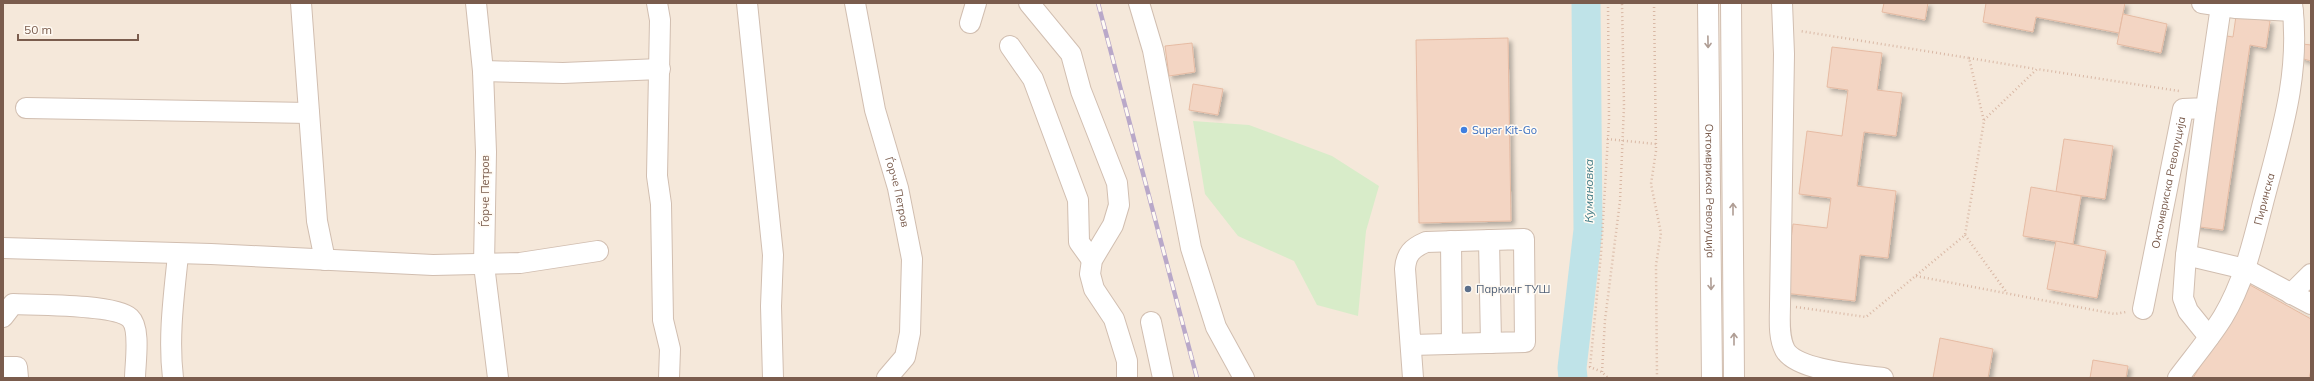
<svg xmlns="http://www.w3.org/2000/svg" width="2314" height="381" font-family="Mulish,sans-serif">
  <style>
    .residential { fill: #f5e8da }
    .green { fill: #d8ecc9 }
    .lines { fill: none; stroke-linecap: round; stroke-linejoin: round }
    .river { stroke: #bfe3e8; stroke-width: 29 }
    .building { fill: #f3d5c3; stroke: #e6bba3; filter: url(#shadow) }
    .minor-casing { stroke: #d1beb0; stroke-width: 22 }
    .path { stroke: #d9b8a5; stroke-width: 2.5; stroke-dasharray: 1 3; stroke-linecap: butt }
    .minor { stroke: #fff; stroke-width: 20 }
    .rail-casing { stroke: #b9a8c9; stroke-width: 4.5 }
    .rail { stroke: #fffaf3; stroke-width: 3; stroke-dasharray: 9; stroke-linecap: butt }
    .oneway { stroke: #af9d94 }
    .shop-dot { fill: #3f7fe0; stroke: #fffaf3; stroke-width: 1.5 }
    .service-dot { fill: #5c6f8a; stroke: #fffaf3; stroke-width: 1.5 }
    .labels { text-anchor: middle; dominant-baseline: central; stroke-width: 3; stroke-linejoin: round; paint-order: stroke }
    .shop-label { font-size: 11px; fill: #366cbe; stroke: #fffaf3; text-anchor: start }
    .street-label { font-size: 11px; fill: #7a5c4d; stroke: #fffaf3 }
    .service-label { font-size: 11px; fill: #4e5e75; stroke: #fffaf3; text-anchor: start }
    .water-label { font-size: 12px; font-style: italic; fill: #437c86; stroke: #fffaf3 }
  </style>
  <defs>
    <filter id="shadow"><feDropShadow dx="3.5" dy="3.5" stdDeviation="2" flood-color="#0004"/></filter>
  </defs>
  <rect width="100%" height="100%" fill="#fdf6ec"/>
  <rect class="residential" x="3" y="3" width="2308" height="375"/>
  <polygon class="green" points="1193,121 1249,125 1332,156 1379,186 1366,231 1358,316 1317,305 1294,261 1238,236 1205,194"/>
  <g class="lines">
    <polyline class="river" points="1573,378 1572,368 1588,230 1586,3"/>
  </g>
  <g class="building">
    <polygon points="1884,3 1928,3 1925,20 1882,12"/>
    <polygon points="1986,3 2125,3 2119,33 2036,17 2033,32 1983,22"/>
    <polygon points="2123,14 2167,24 2161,53 2117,44"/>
    <polygon points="2236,16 2270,21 2266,48 2250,45 2223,230 2192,226 2221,35 2233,37"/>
    <polygon points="1508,38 1511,221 1419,223 1416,40"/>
    <polygon points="1192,43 1195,72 1169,76 1165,46"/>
    <polygon points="2303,44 2311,45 2311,61 2300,58"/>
    <polygon points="1832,47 1882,53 1877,90 1902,93 1896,136 1864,132 1857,186 1896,191 1888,258 1860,255 1855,301 1784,293 1793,224 1827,228 1831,198 1799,194 1807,131 1842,136 1848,90 1827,87"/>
    <polygon points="1193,84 1223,89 1218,115 1189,110"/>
    <polygon points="2064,139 2113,146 2105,199 2056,192"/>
    <polygon points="2031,187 2081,196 2073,244 2023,236"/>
    <polygon points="2056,241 2106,251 2097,298 2047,289"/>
    <polygon points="2250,285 2311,319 2311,370 2309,378 2193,378"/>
    <polygon points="1940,338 1993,349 1988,378 1933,378"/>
    <polygon points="2093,360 2128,366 2126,378 2090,378"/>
  </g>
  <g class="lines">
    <g class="minor-casing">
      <g id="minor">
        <polyline points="301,3 317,221 325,260"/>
        <polyline points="476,3 483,71 486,152 484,265 498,378"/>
        <polyline points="657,3 660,20 657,176 661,204 663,320 670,349 669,378"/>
        <polyline points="747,3 773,255 771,306 773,378"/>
        <path id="s1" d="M855 3 875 110 898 188 912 259 910 333 905 357 887 378"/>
        <polyline points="1029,3 1071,54 1081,91 1117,183 1119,205 1113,225 1092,260 1090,274 1094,289 1114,319 1127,361 1127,378"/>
        <polyline points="1139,3 1153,50 1191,248 1216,327 1244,378"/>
        <path id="s2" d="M1708 3 1712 378"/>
        <polyline points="1731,3 1734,378"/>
        <path d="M1782 3 1784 54 1780 304C1780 318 1778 337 1785 350 1797 371 1860 375 1883 378"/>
        <polyline points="2202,3 2236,8 2293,11"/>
        <polyline points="970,23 976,3"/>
        <polyline points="1010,46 1033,79 1078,200 1079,242 1092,260"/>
        <polyline points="483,71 563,73 660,69"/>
        <polyline points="26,108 309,113"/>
        <polyline points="2206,108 2186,255 2183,298 2188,311 2209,337"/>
        <polyline points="1489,240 1491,343"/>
        <polyline points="1451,241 1452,344"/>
        <polyline points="3,248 211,254 433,265 520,263 598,251"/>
        <polyline points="2186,255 2245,269 2311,304"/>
        <polyline points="2291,294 2311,274"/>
        <path id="s3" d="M2143 309 2183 109 2206 108 2221 6"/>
        <path d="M3 317 13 304C36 305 115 304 130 318 141 328 135 364 135 378"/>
        <polyline points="1151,322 1163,378"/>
        <path d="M1411 345 1525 342 1524 239 1426 242C1412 248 1406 254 1405 269L1413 378"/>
        <polyline points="3,367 17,367 18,378"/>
        <path d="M173 378C168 337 174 295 178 255"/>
        <path id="s4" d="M2178 378C2193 358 2210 338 2223 317 2244 282 2253 242 2263 203 2281 134 2301 74 2292 3"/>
      </g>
    </g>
    <g class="path">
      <polyline points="1608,3 1609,120 1601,254 1590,367 1602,372 1608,378"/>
      <polyline points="1654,3 1656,151 1651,184 1661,233 1656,265 1657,378"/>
      <polyline points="1969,58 2036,69"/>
      <polyline points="1984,120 2037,69 2179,91"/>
      <polyline points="1607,139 1656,144"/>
      <polyline points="1965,235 2007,293"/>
      <polyline points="1916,276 2115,314 2126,312"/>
      <polyline points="1796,307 1866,317 1965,235 1984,121 1969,58 1800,31"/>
      <polyline points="1602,372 1605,320 1620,201 1624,106 1622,3"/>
    </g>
    <use href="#minor" class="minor"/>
    <g class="rail-casing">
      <polyline id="rail" points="1098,3 1197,378"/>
    </g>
    <use href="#rail" class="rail"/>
  </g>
  <defs><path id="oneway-shaft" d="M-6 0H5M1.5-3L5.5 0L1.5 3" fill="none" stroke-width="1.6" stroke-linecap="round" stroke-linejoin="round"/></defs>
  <g class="oneway">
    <use href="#oneway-shaft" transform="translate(1708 42) rotate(89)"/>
    <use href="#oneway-shaft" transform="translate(1733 209) rotate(-90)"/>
    <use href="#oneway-shaft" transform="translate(1711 284) rotate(89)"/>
    <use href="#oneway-shaft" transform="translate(1734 339) rotate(-90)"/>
  </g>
  <circle class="shop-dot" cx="1464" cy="130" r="4"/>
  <circle class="service-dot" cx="1468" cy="289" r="4"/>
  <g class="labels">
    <g class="shop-label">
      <text x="1472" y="130">Super Kit-Go</text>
    </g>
    <g class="street-label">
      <text stroke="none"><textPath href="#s3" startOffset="129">Октомвриска Револуција</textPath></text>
      <text transform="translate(485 191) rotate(-90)">Ѓорче Петров</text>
      <text stroke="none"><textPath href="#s2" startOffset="188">Октомвриска Револуција</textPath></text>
      <text stroke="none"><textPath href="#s1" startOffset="194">Ѓорче Петров</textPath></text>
      <text stroke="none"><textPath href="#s4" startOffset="201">Пиринска</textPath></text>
    </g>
    <g class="service-label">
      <text x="1476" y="289">Паркинг ТУШ</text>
    </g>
    <g class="water-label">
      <text transform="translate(1588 191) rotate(-90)">Кумановка</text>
    </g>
  </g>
  <rect width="2314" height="381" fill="none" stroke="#7a5c4d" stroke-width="8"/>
  <path d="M18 34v6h120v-6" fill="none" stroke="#7a5c4d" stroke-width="2"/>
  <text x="24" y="34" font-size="12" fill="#7a5c4d" stroke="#fffaf3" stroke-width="3" paint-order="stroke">50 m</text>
</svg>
